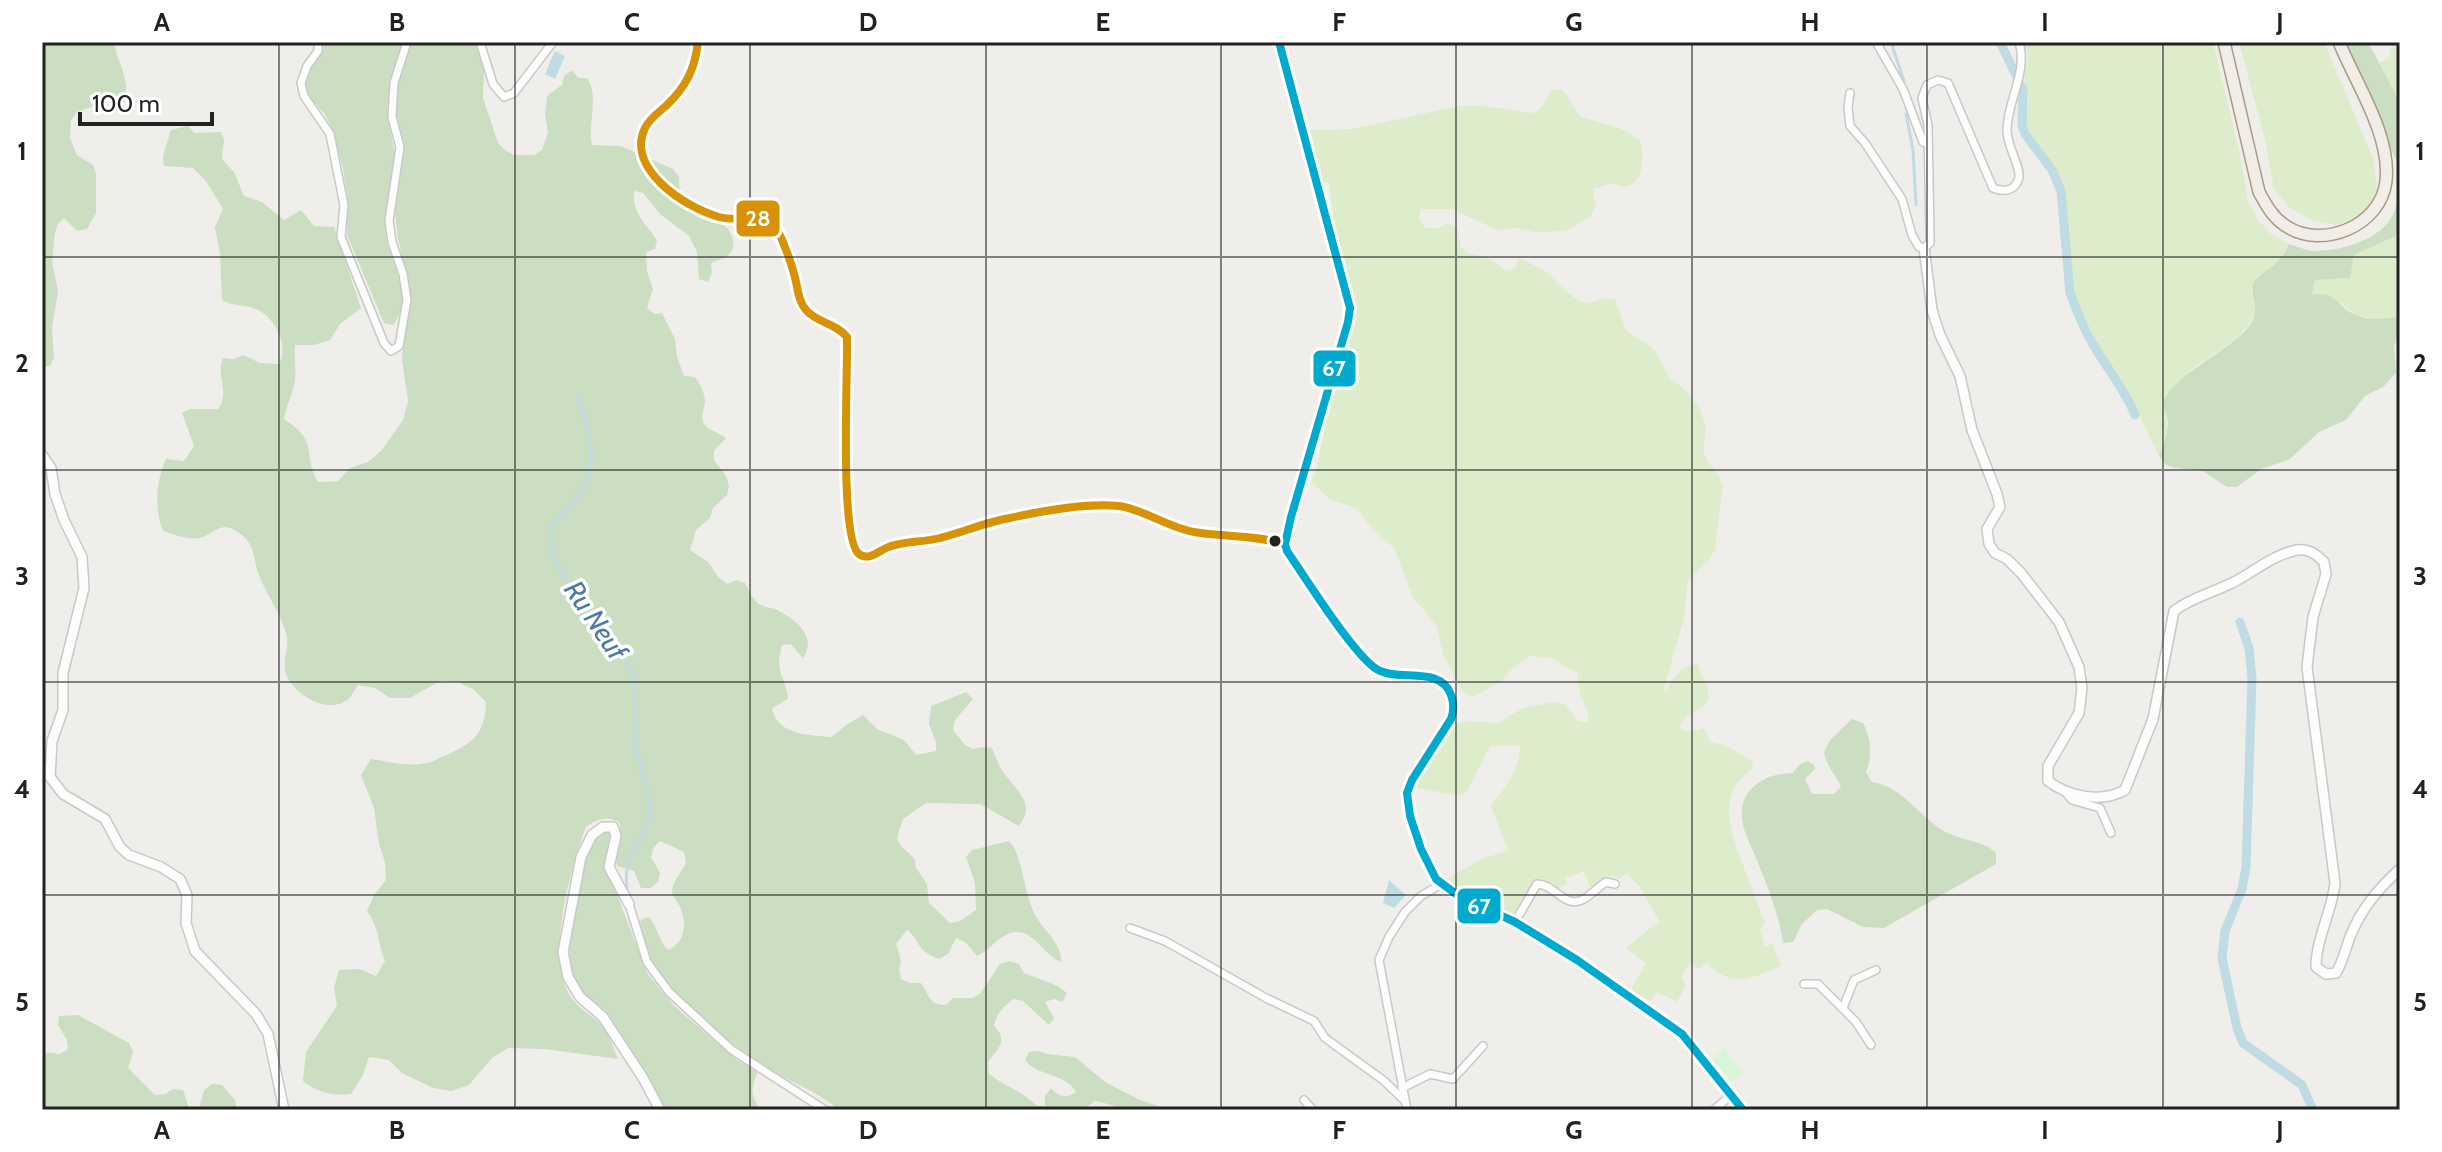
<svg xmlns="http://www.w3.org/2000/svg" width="2442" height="1152" font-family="Cabin,sans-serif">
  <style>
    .grass { fill: #ddeccb }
    .forest { fill: #cbdec1 }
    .park { fill: #daf5da }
    .water { fill: #bfdbe3 }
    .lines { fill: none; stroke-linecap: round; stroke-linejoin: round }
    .stream { stroke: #bfdbe3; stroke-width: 3 }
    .canal { stroke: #bfdbe3; stroke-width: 9 }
    .minor-casing { stroke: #c9c8c7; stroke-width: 10 }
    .tertiary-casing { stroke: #c9c8c7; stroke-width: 12 }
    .secondary-casing { stroke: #999a82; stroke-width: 13 }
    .primary-casing { stroke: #a79c86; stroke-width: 14 }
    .minor { stroke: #fdfcfc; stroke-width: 7 }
    .tertiary { stroke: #fdfcfc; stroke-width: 9 }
    .secondary { stroke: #f4f4ed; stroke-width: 10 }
    .primary { stroke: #f3ede7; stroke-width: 11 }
    .bus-1-casing { stroke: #fff; stroke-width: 14 }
    .bus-2-casing { stroke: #fff; stroke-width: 14 }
    .bus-1 { stroke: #d79205; stroke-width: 8 }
    .bus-2 { stroke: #00a9ce; stroke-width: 8 }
    .grid { fill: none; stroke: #222; stroke-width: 2; stroke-opacity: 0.55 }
    .bus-dot { fill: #222; stroke: #fff; stroke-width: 3 }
    .labels { text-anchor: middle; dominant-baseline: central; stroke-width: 7; stroke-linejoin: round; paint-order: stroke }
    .water-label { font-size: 28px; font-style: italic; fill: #4a7aab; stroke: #fff }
    .line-badge { stroke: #fff; stroke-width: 3 }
    .badge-label { font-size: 22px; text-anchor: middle; font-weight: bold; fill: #fff }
    .neatline { fill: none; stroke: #222; stroke-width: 3 }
    .grid-label { font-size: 26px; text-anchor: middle; font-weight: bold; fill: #222 }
  </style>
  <rect width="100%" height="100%" fill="#f0eeeb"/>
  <g class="grass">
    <polygon points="2025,42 2213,42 2240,154 2248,201 2258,220 2271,234 2289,244 2275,266 2257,277 2252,291 2255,313 2251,323 2233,341 2196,366 2166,396 2164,406 2168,426 2159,456 2131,398 2103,356 2073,294 2064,195 2050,166 2025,131 2027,92 2024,78 2028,59"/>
    <polygon points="2239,42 2324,42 2373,158 2377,185 2372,203 2359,216 2338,225 2313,221 2289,207 2274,189 2265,140"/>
    <polygon points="2392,42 2400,42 2400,122 2397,97 2378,63 2389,58"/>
    <path d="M1562 89 1581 117 1622 129 1640 140C1646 160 1642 198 1612 183L1593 189 1595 206 1591 216 1566 231 1535 232 1516 228 1497 230 1452 209H1421L1419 219 1425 227 1436 229 1447 223 1457 227 1461 247 1468 254C1483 255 1495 261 1506 271L1516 267 1519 258C1526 261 1545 271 1549 274 1561 286 1570 297 1586 304L1605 298 1615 299 1626 330 1655 350 1669 377 1686 391 1700 408 1706 428 1703 449 1706 459 1719 476 1723 485 1715 549 1710 559 1688 580 1684 618 1664 688 1666 692C1672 679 1683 663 1698 664 1701 678 1709 685 1709 699 1702 712 1686 712 1679 727L1688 732 1704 728 1710 742 1725 745 1752 761 1753 769C1738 778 1729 792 1729 810 1727 832 1757 899 1765 923L1760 929 1765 947 1772 943 1781 966C1750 978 1734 990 1707 963L1699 969 1690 963 1681 977 1686 985 1677 1002 1658 992 1650 1001 1630 991 1646 963 1626 948 1659 921 1640 887 1627 873 1619 879 1611 875 1591 890 1584 871 1565 878 1567 884 1557 889 1541 878 1528 890 1512 916 1456 888 1446 879 1484 858 1508 851 1491 805C1504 791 1521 766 1520 746H1490L1468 790 1460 796 1418 788 1415 785 1456 723 1466 721 1498 723 1523 708 1554 702 1565 704 1578 721 1588 722V712L1580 693 1577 673 1551 658 1530 656 1514 667 1500 682 1473 697 1464 693 1443 655 1437 626 1412 596 1395 549 1372 529 1360 512 1351 506 1332 501 1311 482 1317 468 1329 404 1355 316 1352 293 1335 233 1329 182 1322 183 1309 137 1310 130 1352 129 1459 106H1481L1534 113 1542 107 1551 90Z"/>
    <polygon points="2400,234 2400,315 2380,319 2357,316 2341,303 2312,296 2315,280 2350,278 2354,255"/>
  </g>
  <g class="forest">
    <path d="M42 42H114C118 65 130 77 125 102L116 103 111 96 104 91 94 106 77 112 71 120 70 138 77 155 93 165 96 174V213L87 229 77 231 64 218 58 224 55 233 52 262 58 291 52 329 54 357 50 366 42 367Z"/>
    <path d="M322 42H403C396 65 386 90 388 114 389 132 396 146 394 163 391 188 382 212 386 237 391 266 415 297 393 325L384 323 347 235V195L343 168 332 128 324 113 311 100 306 87V78L320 53Z"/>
    <path d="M412 42H475L484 70 483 98 498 143 505 150 514 155H534L542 150 548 132 545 115 547 96 562 85 564 76 572 70 578 78H587C600 98 587 123 592 145L621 146 673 169 679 177 680 204C702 215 737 220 733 249L727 257 711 263 712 273 708 282 699 279 697 252 689 236 660 214 643 193 634 191C632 214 645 222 657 240L655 249 646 252 647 271 653 289 647 308 655 314 662 313 675 339 677 357 684 376 695 377C700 384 705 393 705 402 704 412 698 420 708 428 713 432 721 434 726 438L714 451V460L726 476 729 486 727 495 713 508 710 518 696 530 690 550 708 562 719 578 727 584 736 580 745 583C749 590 752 599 759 604 764 608 771 607 777 610 795 619 818 637 803 658L791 644 782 645C774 677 786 674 788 699L772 708C778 736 809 735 832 737L846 725 863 715 877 729 904 740 916 755 936 751V742L929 724 931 706 966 692 973 699 955 720 953 730 965 745 973 749 983 747 992 748C996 758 1000 769 1007 777 1020 794 1035 805 1019 826L980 804 926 803 903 819 897 838 901 846 915 859 916 868 927 884 929 903 950 923 960 921 976 910 975 883 966 857 972 850 1009 841C1022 853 1024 893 1034 913 1042 930 1062 942 1061 962 1043 956 1032 924 1008 934 996 939 989 951 977 956L965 942 956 938 948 954 939 959C914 949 924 944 907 930L896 944 901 961 899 970 901 979 910 983H921C930 995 928 1005 946 1005L953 998H972L980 994 1000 964 1010 961 1019 964 1024 973 1058 986 1067 993 1062 1002 1054 999 1045 1002 1054 1018 1049 1025 1023 1001 1014 999C1005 1005 995 1015 994 1026 1010 1042 996 1049 988 1063L989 1074C1006 1087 1021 1090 1037 1106H1045V1096L1051 1088C1059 1097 1066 1099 1076 1092 1064 1072 1038 1077 1025 1060L1029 1052 1039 1051 1047 1054 1075 1057 1105 1082 1140 1100 1170 1110H1121L1112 1105 1095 1101 1083 1110H839C816 1090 789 1082 764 1066 732 1046 665 990 649 956 644 945 643 931 640 920L649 917C658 927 658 940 668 950 686 942 687 923 680 907 677 900 672 897 672 890 673 880 683 871 686 862L684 852 660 841 654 847 651 857 660 873 658 882 651 888H641L634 871 617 866C613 850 624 838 619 822 606 816 597 819 586 827 571 869 542 963 574 1001 583 1012 598 1019 606 1030 611 1039 614 1050 618 1059L545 1049 508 1048 492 1058 469 1085 451 1091 433 1088 402 1073 389 1060 369 1057 363 1075 351 1094C331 1096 319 1093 303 1081L306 1052 337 1006 334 988 339 970 359 969 376 976 385 961C377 941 380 929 367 911L374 895 386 880 385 862 379 844 374 808 361 775 371 759C389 762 409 767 427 763 433 762 439 758 444 756 473 744 485 734 486 702L474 690 458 682 440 681 410 698H390L375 688 358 685C355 689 351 698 347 700 327 715 293 694 286 674 282 659 289 649 287 637 283 617 266 594 259 575 253 561 256 547 243 536 220 517 217 534 199 538 187 540 173 534 163 531 154 508 156 481 166 459L184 461 194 446 182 413 190 409H218C231 391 215 377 223 358L233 359 243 355 260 363 279 364C289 346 276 319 258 310 246 304 233 307 222 300L220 254 215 227 223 209 206 181 193 168 164 166 163 156 171 130 188 126 194 133 221 132 224 140 222 159 234 172 244 196 262 202 284 220 301 210 314 226 334 227 361 308 340 324 330 340 314 345H295C294 358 297 376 294 386 291 398 286 407 284 419 321 444 301 450 318 482L338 481 350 468 368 462 382 450 403 420 408 401 402 360 409 286 398 238 395 214 396 189 404 155 396 112 398 85Z"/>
    <path d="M2346 42H2368L2397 97 2400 123V234L2354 255 2350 278 2315 280 2312 295C2338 291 2336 307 2356 315 2369 321 2387 319 2400 315V331L2394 347 2396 373 2383 387 2365 396 2346 420 2319 432 2290 459 2261 469 2237 487H2227L2203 471 2174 468 2165 464 2159 456C2162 450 2167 433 2168 426 2169 416 2160 406 2166 396 2183 369 2247 341 2254 318 2258 305 2249 293 2254 281 2271 265 2277 268 2289 244 2297 246 2306 251 2314 251 2340 251 2382 240 2393 214 2399 201 2400 184 2400 170Z"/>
    <path d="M1852 719 1863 723C1871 738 1873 756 1866 772L1872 782C1904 787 1918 816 1944 831 1961 841 1984 840 1996 853V864L1884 928 1863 927 1827 909 1817 910 1802 924 1793 942 1783 943C1779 914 1767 885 1756 858 1751 845 1742 830 1742 816 1740 787 1768 773 1793 773L1799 765 1807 761 1814 765 1815 769 1805 779 1812 794H1834L1841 787C1836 774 1826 767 1824 752L1830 740Z"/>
    <path d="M604 831 610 832 606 866 647 973 673 1005 737 1060 758 1072C750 1089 751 1094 760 1110H664C647 1079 632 1047 611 1019 604 1011 594 1006 587 998 559 966 571 918 581 880 586 862 589 842 604 831Z"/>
    <polygon points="78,1015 129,1043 133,1052 128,1068 155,1095 165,1094 173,1089 183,1090 189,1108 199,1108 204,1090 212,1084 222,1085 235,1100 237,1110 42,1110 42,1052 60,1054 68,1049 67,1040 58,1025 59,1016"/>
  </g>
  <polygon class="park" points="1724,1048 1744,1072 1732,1082 1712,1059"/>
  <g class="water">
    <polygon points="555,51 565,56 555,79 545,74"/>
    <polygon points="1389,880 1406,895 1394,908 1383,903"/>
  </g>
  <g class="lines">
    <g class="stream">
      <polyline points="1891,42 1904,81"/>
      <polyline points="1906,114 1913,150 1916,205"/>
      <path d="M578 395C586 424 599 455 585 485 577 503 549 518 550 540 553 586 620 627 632 675 637 696 633 720 636 742 638 767 654 794 648 820 645 834 634 845 629 858 626 869 626 883 627 895"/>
    </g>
    <g class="canal">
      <path d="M2000 42 2023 90 2022 125 2025 134 2052 170 2061 191 2070 293C2076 308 2082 325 2090 339 2104 365 2124 387 2135 415"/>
      <polyline points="2240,622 2249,648 2252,678 2246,867 2242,889 2225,931 2222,958 2237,1028 2243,1043 2302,1085 2313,1110"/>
    </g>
    <g class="minor-casing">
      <g id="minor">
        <polyline points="318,42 318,51 307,66 301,83 304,96 330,134 344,205 341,237 384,343 391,351 399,346 407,300 403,274 392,242 389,221 400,147 392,117 394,83 407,42"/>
        <polyline points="480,42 493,84 504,97 514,93 553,42"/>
        <path d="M698 42C695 69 686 87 666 106 659 112 649 119 645 128 625 169 686 208 719 217 737 222 757 215 773 221 782 238 789 255 794 274 798 286 797 299 806 310 817 323 836 323 847 337 848 370 839 539 859 554 868 561 878 552 886 548 903 540 922 543 940 538 964 532 986 522 1010 518 1041 511 1088 503 1119 506 1143 509 1169 528 1194 532 1224 537 1255 535 1285 544"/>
        <polyline points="1876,42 1903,89 1923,142 1927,143"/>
        <path d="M1850 93 1848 108 1850 126 1865 143 1902 199 1912 235 1919 247 1924 248 1930 243V235L1928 125 1922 98 1927 85 1938 80 1948 83 1993 188C2003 192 2015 192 2019 178 2021 166 2006 145 2007 129 2008 99 2028 72 2019 42"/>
        <polyline points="2065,792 2072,800 2100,808 2111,833"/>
        <polyline points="629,904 647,962 669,992 732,1050 825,1110"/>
        <path d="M1515 922 1537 884C1555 884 1565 910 1584 899 1592 894 1598 887 1606 882L1615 884"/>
        <polyline points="1130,928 1165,941 1266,998 1314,1021 1325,1038 1383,1080 1405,1101"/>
        <polyline points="1804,984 1818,984 1856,1022 1871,1045"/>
        <polyline points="1843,1008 1854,980 1876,970"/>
        <polyline points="1402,1088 1430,1074 1453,1079 1483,1046"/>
        <polyline points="1304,1100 1313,1110"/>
        <polyline points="1407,1110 1379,960 1389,937 1405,912 1421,896 1441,884"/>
        <polyline points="1714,1110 1730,1096"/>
      </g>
    </g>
    <g class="tertiary-casing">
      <g id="tertiary">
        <path d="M1924 248 1932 310 1940 335 1960 376 1972 430 1997 494 2000 507 1987 529 1989 544 1995 553 2007 559 2021 573 2059 622 2079 667 2082 688 2079 713 2048 766V781C2069 797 2102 803 2125 790L2153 719 2174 611C2191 598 2211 593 2230 584 2253 573 2272 555 2297 550 2309 548 2317 555 2324 562L2326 574 2313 617 2307 667 2335 883C2332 911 2316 939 2316 967L2326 974 2336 973C2343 962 2345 950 2350 937 2361 909 2378 889 2400 869"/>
        <polyline points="42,455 51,468 55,494 64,520 82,557 84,588 63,673 63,710 52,741 50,777 63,794 105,819 120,847 129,855 161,867 180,879 187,895 186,923 195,951 256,1014 268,1034 284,1110"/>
        <polyline points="629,904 609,867 616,836 613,827 603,827 592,835 581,857 563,952 568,977 580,997 603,1017 643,1078 660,1110"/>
      </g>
    </g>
    <g class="secondary-casing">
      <path id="secondary" d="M1279 42 1350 308 1348 322 1291 517 1285 544 1287 551C1305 577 1354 656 1378 670 1400 682 1440 665 1451 695 1454 703 1454 711 1451 719L1412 780 1407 793 1410 816 1421 849 1436 879 1460 897 1515 922 1577 960 1682 1034 1743 1110"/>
    </g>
    <g class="primary-casing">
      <path id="primary" d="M2224 42 2259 192C2266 205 2273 218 2286 226 2322 250 2381 226 2386 181 2391 135 2356 84 2339 42"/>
    </g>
    <use href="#minor" class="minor"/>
    <use href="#tertiary" class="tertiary"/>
    <use href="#secondary" class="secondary"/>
    <use href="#primary" class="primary"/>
    <g class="bus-1-casing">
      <path id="bus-1" d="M698 42C695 69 686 87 666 106 659 112 649 119 645 128 625 169 686 208 719 217 737 222 757 215 773 221 782 238 789 255 794 274 798 286 797 299 806 310 817 323 836 323 847 337 848 370 839 539 859 554 868 561 878 552 886 548 903 540 922 543 940 538 964 532 986 522 1010 518 1041 511 1088 503 1119 506 1143 509 1169 528 1194 532 1224 537 1255 535 1285 544"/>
    </g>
    <g class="bus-2-casing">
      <path id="bus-2" d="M1279 42 1350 308 1348 322 1291 517 1285 544 1287 551C1305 577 1354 656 1378 670 1400 682 1440 665 1451 695 1454 703 1454 711 1451 719L1412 780 1407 793 1410 816 1421 849 1436 879 1460 897 1515 922 1577 960 1682 1034 1743 1110"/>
    </g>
    <use href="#bus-1" class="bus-1"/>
    <use href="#bus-2" class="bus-2"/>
  </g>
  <path class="grid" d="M279 42V1110M515 42V1110M750 42V1110M986 42V1110M1221 42V1110M1456 42V1110M1692 42V1110M1927 42V1110M2163 42V1110M42 257H2400M42 470H2400M42 682H2400M42 895H2400"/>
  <circle class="bus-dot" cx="1275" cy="541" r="7"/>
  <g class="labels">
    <g class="water-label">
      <text transform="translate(596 620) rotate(56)">Ru Neuf</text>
    </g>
  </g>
  <g class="line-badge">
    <rect x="735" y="199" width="46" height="39" rx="8" fill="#d79205"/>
    <rect x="1312" y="349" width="45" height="39" rx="8" fill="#00a9ce"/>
    <rect x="1456" y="887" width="46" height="38" rx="8" fill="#00a9ce"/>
  </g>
  <g class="badge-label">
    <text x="758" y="226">28</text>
    <text x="1334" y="376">67</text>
    <text x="1479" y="914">67</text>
  </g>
  <rect width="2442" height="1152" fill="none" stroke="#ffffff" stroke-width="88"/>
  <path d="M80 112v12h132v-12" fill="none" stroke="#222222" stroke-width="4"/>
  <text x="92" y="112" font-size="24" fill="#222222" stroke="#ffffff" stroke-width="6" paint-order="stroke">100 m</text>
  <rect x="44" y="44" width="2354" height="1064" class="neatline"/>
  <g class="grid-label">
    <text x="162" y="31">A</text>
    <text x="397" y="31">B</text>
    <text x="632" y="31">C</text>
    <text x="868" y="31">D</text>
    <text x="1103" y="31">E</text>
    <text x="1339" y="31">F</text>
    <text x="1574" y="31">G</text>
    <text x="1810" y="31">H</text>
    <text x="2045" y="31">I</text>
    <text x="2280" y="31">J</text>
    <text x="22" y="160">1</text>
    <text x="2420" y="160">1</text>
    <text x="22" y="372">2</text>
    <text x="2420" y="372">2</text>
    <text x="22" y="585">3</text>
    <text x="2420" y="585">3</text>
    <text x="22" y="798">4</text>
    <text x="2420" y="798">4</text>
    <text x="22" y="1011">5</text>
    <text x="2420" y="1011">5</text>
    <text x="162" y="1139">A</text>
    <text x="397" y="1139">B</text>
    <text x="632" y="1139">C</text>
    <text x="868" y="1139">D</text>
    <text x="1103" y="1139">E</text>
    <text x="1339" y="1139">F</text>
    <text x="1574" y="1139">G</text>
    <text x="1810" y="1139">H</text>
    <text x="2045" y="1139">I</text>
    <text x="2280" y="1139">J</text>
  </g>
</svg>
